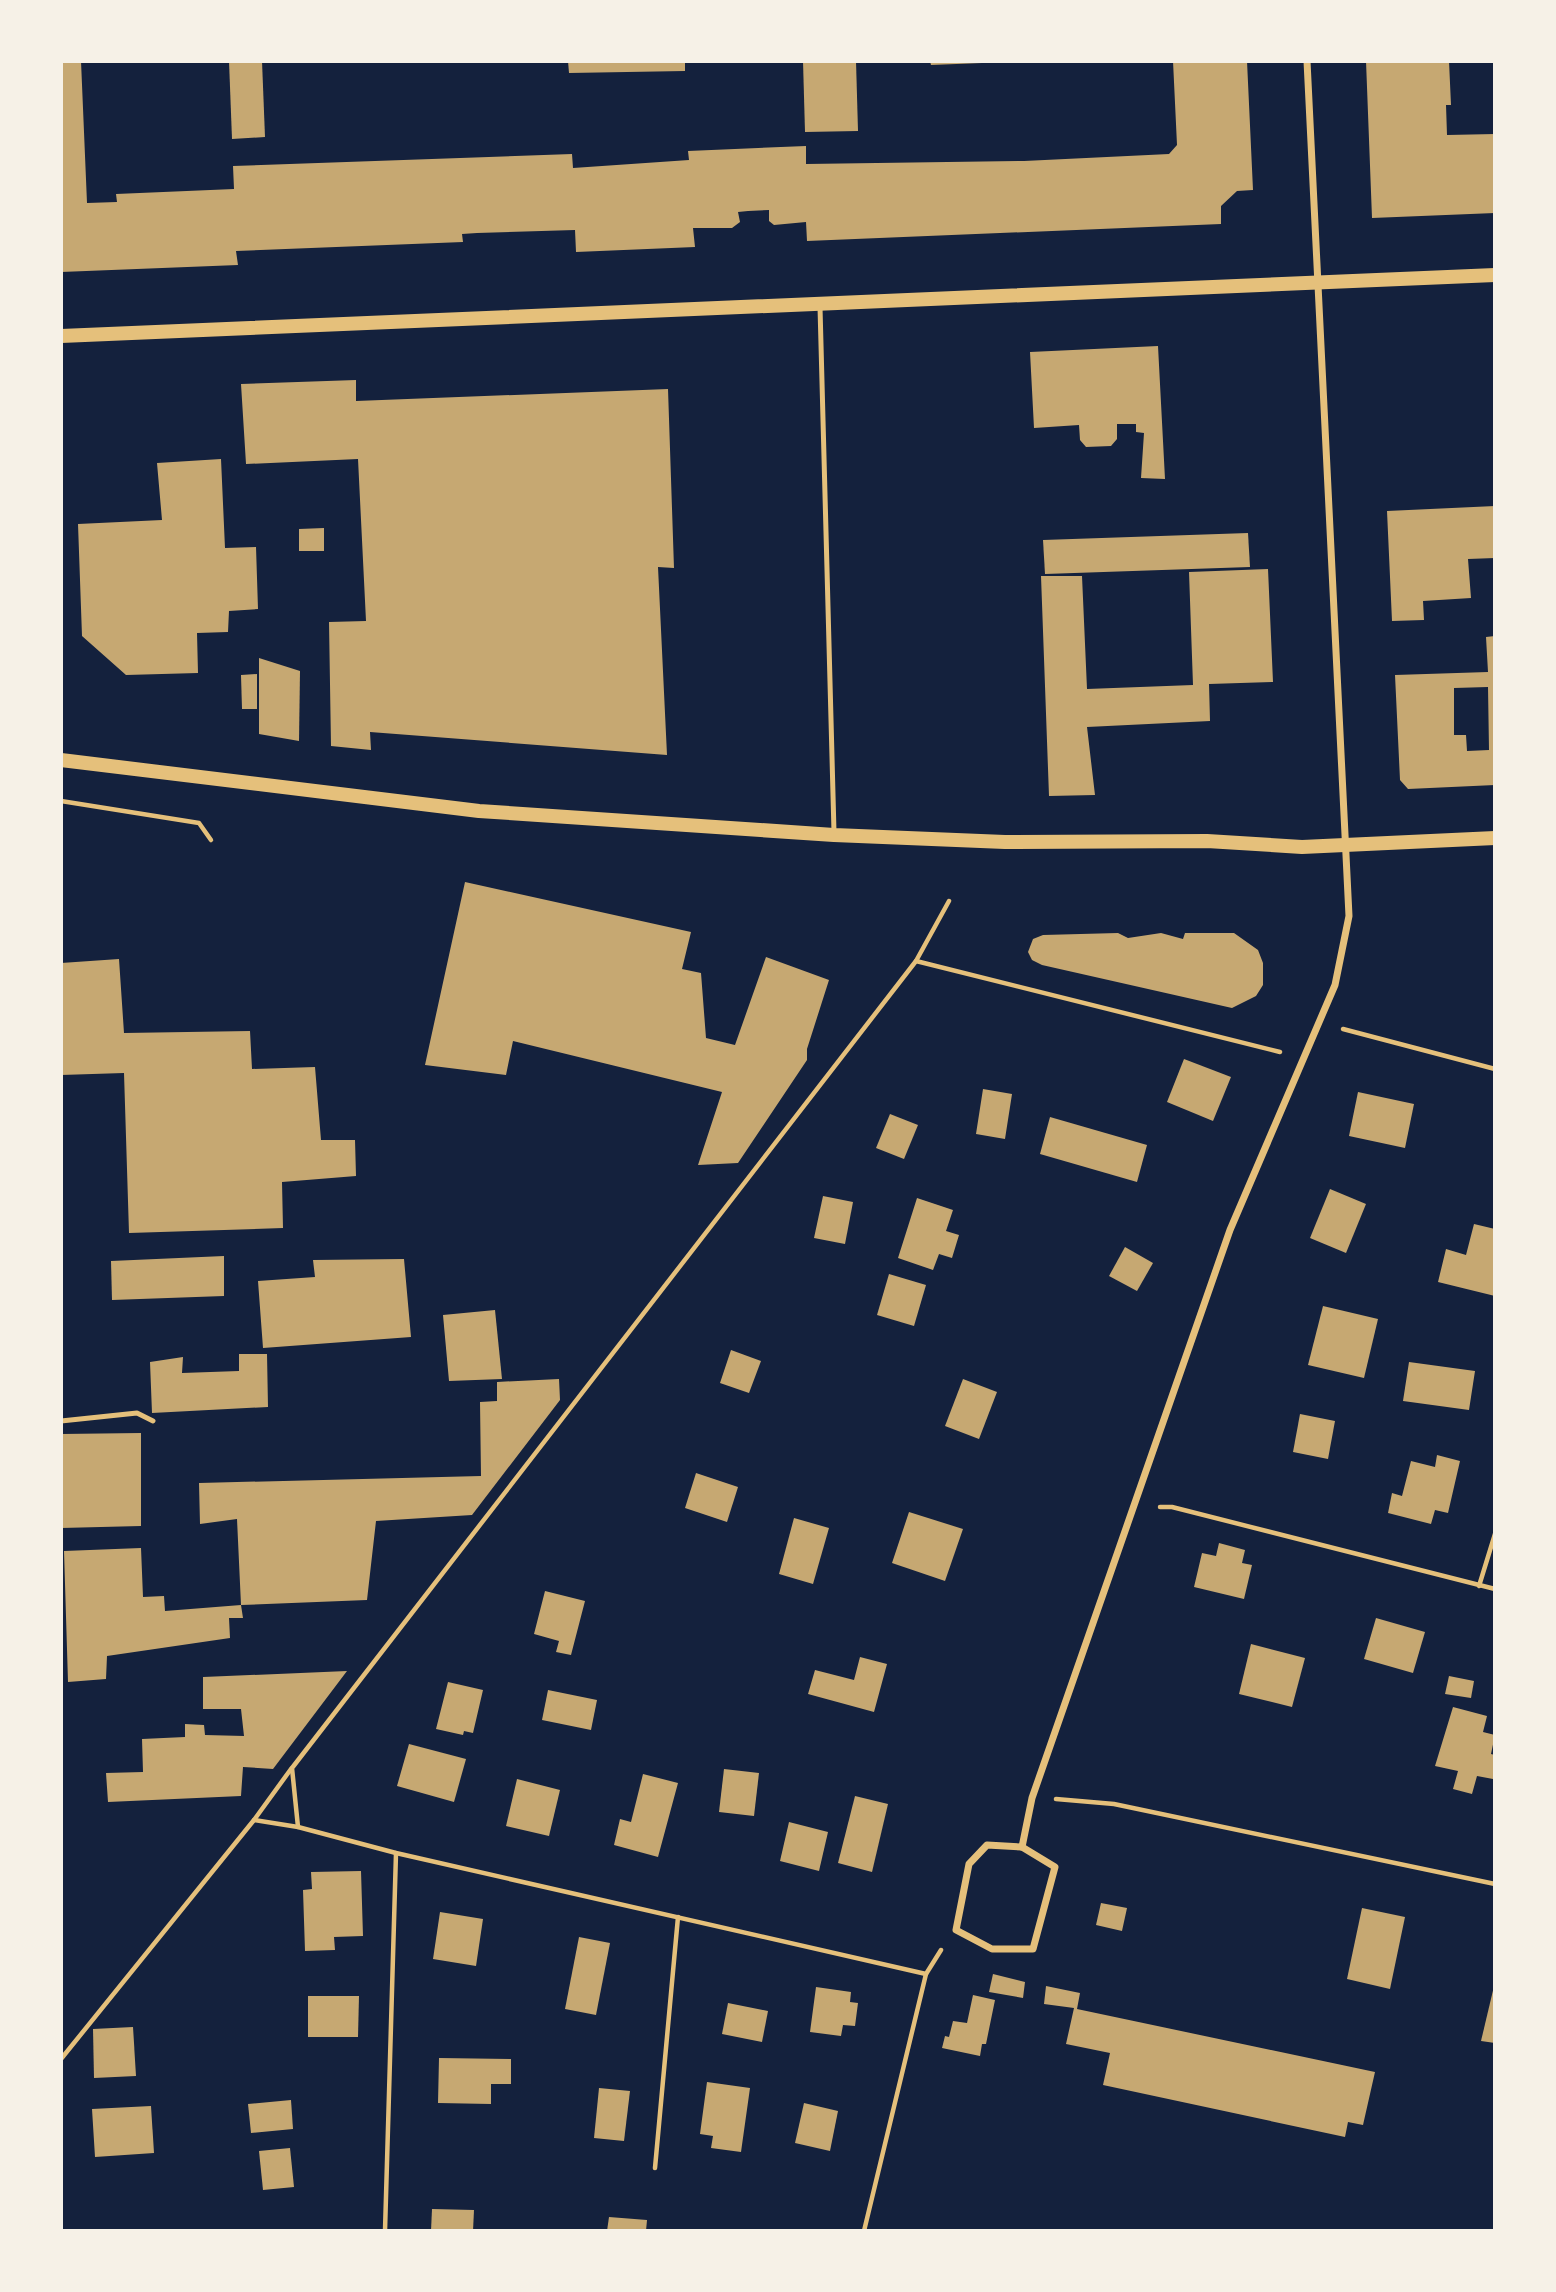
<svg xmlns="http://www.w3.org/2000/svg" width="1556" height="2292" font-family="'Roboto Condensed',sans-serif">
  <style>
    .building { fill: #c6a872; fill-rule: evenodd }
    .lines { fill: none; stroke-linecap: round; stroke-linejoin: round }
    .path { stroke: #e5c07b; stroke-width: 4.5 }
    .service { stroke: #e5c07b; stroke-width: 5 }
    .minor { stroke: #e5c07b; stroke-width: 7 }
    .secondary { stroke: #e5c07b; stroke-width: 14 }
  </style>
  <rect width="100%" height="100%" fill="#14213d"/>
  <g class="building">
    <polygon points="61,61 81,61 87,203 117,202 116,194 234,189 233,166 572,154 573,168 689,160 688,151 806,146 806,164 1024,161 1169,154 1177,145 1173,61 1247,61 1253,190 1237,191 1221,206 1221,224 807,241 806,222 774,225 769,221 769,210 748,211 738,212 740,222 732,228 693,228 695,247 576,252 575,230 477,233 462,234 463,242 236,251 238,265 61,272"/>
    <polygon points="229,61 262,61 265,137 232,139"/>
    <polygon points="568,61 685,61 685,71 569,73"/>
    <polygon points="803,61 856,61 858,131 805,132"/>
    <polygon points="930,61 982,61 982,63 931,65"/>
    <polygon points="1366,61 1449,61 1451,105 1446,105 1447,135 1495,134 1495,213 1372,218"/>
    <polygon points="1158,346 1165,479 1141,478 1144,433 1136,432 1136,424 1117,424 1117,439 1111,446 1086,447 1080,440 1079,425 1034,428 1030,352"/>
    <polygon points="356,380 356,401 668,389 674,568 658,567 667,755 370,732 371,750 331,746 329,622 366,621 358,459 246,464 241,384"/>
    <polygon points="221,459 225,548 256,547 258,609 229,611 228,632 197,633 198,673 126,675 82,636 78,524 162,520 157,463"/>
    <polygon points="1495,506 1495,558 1468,559 1471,598 1423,601 1424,620 1392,621 1387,511"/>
    <polygon points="324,528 324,551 299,551 299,529"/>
    <polygon points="1248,533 1250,567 1045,574 1043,540"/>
    <polygon points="1268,569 1273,682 1209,684 1210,721 1087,727 1095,795 1049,796 1041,576 1082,576 1087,689 1193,685 1189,572"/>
    <path d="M1495 636V785L1408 789 1400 780 1395 675 1488 672 1486 637ZM1488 687 1489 750 1467 751 1466 735H1454V688Z"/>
    <polygon points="259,658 300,671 299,741 259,734"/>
    <polygon points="257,674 257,709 242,709 241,675"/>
    <polygon points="465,882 691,932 682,969 701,973 706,1038 735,1045 766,957 829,980 807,1049 807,1060 738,1163 698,1165 722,1092 513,1041 506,1075 425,1065"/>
    <polygon points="1118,933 1128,938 1161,933 1183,939 1185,933 1234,933 1258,950 1263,963 1263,985 1256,996 1232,1008 1042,965 1032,960 1028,952 1033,939 1043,935"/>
    <polygon points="119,959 124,1033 250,1031 252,1069 315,1067 321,1140 355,1140 356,1176 282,1182 283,1228 129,1233 124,1073 61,1075 61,963"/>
    <polygon points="1184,1059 1231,1077 1213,1121 1167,1102"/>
    <polygon points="983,1089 1012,1094 1005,1139 976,1134"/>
    <polygon points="1358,1092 1414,1104 1405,1148 1349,1136"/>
    <polygon points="890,1114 918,1125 904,1159 876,1148"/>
    <polygon points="1050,1117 1147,1145 1137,1182 1040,1154"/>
    <polygon points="1330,1189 1366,1204 1346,1253 1310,1238"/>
    <polygon points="823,1196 853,1202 845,1244 814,1238"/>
    <polygon points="917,1198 953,1210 946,1231 959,1235 952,1258 939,1254 933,1270 898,1258"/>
    <polygon points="1474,1224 1495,1229 1495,1296 1438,1282 1446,1249 1466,1255"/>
    <polygon points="1125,1247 1153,1263 1137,1291 1109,1276"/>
    <polygon points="224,1256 224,1296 112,1300 111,1261"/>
    <polygon points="404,1259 411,1337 263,1348 258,1281 315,1277 313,1260"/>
    <polygon points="889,1274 926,1285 914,1326 877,1315"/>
    <polygon points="1323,1306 1378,1319 1364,1378 1308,1365"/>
    <polygon points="495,1310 502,1379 449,1381 443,1315"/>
    <polygon points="731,1350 761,1361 749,1393 720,1383"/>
    <polygon points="239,1354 267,1354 268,1407 152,1413 150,1362 183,1357 182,1373 239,1371"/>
    <polygon points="1409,1362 1475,1371 1469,1410 1403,1401"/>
    <polygon points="559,1379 560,1400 472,1515 376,1521 367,1600 241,1605 237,1519 200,1524 199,1483 481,1476 480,1402 497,1401 497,1382"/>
    <polygon points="963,1379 997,1392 979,1439 945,1426"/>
    <polygon points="1300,1414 1335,1421 1328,1459 1293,1452"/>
    <polygon points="141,1433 141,1526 61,1528 61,1434"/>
    <polygon points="1437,1455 1460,1461 1448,1513 1435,1510 1431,1524 1388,1513 1392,1493 1402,1496 1411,1461 1435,1467"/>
    <polygon points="696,1473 738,1487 727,1522 685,1508"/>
    <polygon points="909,1512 963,1529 945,1581 892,1563"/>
    <polygon points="794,1518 829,1528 813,1584 779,1574"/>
    <polygon points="1219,1543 1245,1550 1242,1563 1252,1565 1244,1599 1194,1587 1202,1553 1216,1556"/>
    <polygon points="141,1548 143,1597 164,1596 165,1611 241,1605 243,1618 229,1618 230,1638 107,1656 106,1679 68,1682 64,1551"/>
    <polygon points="545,1591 585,1601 571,1655 556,1652 559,1641 534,1634"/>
    <polygon points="1376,1618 1425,1632 1413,1673 1364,1659"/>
    <polygon points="1251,1644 1305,1658 1292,1707 1239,1694"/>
    <polygon points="860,1657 887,1664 874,1712 808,1694 815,1670 854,1680"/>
    <polygon points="347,1671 273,1769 243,1767 241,1796 108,1802 106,1773 143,1772 142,1739 185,1737 185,1724 204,1725 205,1735 244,1736 241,1709 203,1709 203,1677"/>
    <polygon points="1449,1676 1474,1681 1471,1698 1445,1694"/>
    <polygon points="448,1682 483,1690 473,1733 464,1731 463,1735 436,1729"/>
    <polygon points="548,1690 597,1700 591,1730 542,1720"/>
    <polygon points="1453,1707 1487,1716 1483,1732 1495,1735 1491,1754 1495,1755 1493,1779 1477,1776 1472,1794 1453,1789 1458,1771 1435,1766"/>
    <polygon points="409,1744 466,1759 454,1802 397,1786"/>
    <polygon points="724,1769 759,1773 754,1816 719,1812"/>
    <polygon points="643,1774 678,1783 658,1857 614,1845 620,1819 631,1822"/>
    <polygon points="517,1779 560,1790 549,1836 506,1826"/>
    <polygon points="855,1796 888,1804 872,1872 838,1863"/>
    <polygon points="789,1822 828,1832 819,1871 780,1861"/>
    <polygon points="361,1871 363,1936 334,1937 335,1950 305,1951 303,1890 312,1889 311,1872"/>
    <polygon points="1101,1903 1127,1908 1122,1931 1096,1925"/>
    <polygon points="1362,1908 1405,1917 1390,1989 1347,1979"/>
    <polygon points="440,1912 483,1919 476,1966 433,1959"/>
    <polygon points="579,1937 610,1943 596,2015 565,2009"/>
    <polygon points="993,1974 1025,1982 1023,1998 989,1992"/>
    <polygon points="1495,1982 1495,2043 1481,2041"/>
    <polygon points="1046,1986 1080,1993 1077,2009 1375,2072 1363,2125 1348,2122 1345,2137 1103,2085 1110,2053 1066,2044 1074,2008 1044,2004"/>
    <polygon points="816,1987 851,1992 850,2002 858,2003 855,2026 843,2025 841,2036 810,2032"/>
    <polygon points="973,1995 995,2000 986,2044 982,2044 980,2056 942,2048 945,2036 949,2037 953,2021 967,2023"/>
    <polygon points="308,1996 359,1996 358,2037 308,2037"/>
    <polygon points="728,2003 768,2011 762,2042 722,2034"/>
    <polygon points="133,2027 136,2076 94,2078 93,2029"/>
    <polygon points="439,2058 511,2059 511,2084 491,2084 491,2104 438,2103"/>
    <polygon points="707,2082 750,2088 741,2152 711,2148 713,2136 700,2134"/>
    <polygon points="599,2088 630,2091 624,2141 594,2138"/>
    <polygon points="291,2100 293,2129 251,2133 248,2104"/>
    <polygon points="804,2103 838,2111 830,2151 795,2143"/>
    <polygon points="151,2106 154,2153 95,2157 92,2109"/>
    <polygon points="290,2148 294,2187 263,2190 259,2151"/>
    <polygon points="432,2209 474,2210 473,2231 431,2231"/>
    <polygon points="609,2217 647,2220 646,2231 607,2231"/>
  </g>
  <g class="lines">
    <g class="path">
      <polyline points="61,801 199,823 211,840"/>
      <polyline points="916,961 1280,1052"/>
      <polyline points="1343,1029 1495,1069"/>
      <polyline points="1160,1507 1172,1507 1495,1589"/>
      <polyline points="1479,1586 1495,1534"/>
      <polyline points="1056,1799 1114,1804 1495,1884"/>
      <polyline points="254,1820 298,1827 396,1853 926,1974"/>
      <polyline points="298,1827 292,1768 916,961 949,901"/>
      <polyline points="61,2059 254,1820 291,1769"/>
      <polyline points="655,2168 678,1917"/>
      <polyline points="385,2231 396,1853"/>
      <polyline points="864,2231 926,1974 941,1950"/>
    </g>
    <g class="service">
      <polyline points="820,307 834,832"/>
      <polyline points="61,1421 137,1413 153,1421"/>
    </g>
    <g class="minor">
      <polygon points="987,1845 1022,1847 1055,1867 1033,1949 992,1949 956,1930 969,1864"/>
      <polyline points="1022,1847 1032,1798 1230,1230 1335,985 1349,916 1307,61"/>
    </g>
    <g class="secondary">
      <polyline points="61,336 1495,275"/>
      <polyline points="61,760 479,811 834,835 1005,842 1207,841 1302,847 1495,838"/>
    </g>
  </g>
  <rect width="1556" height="2292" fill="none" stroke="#f6f1e7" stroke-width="126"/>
</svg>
